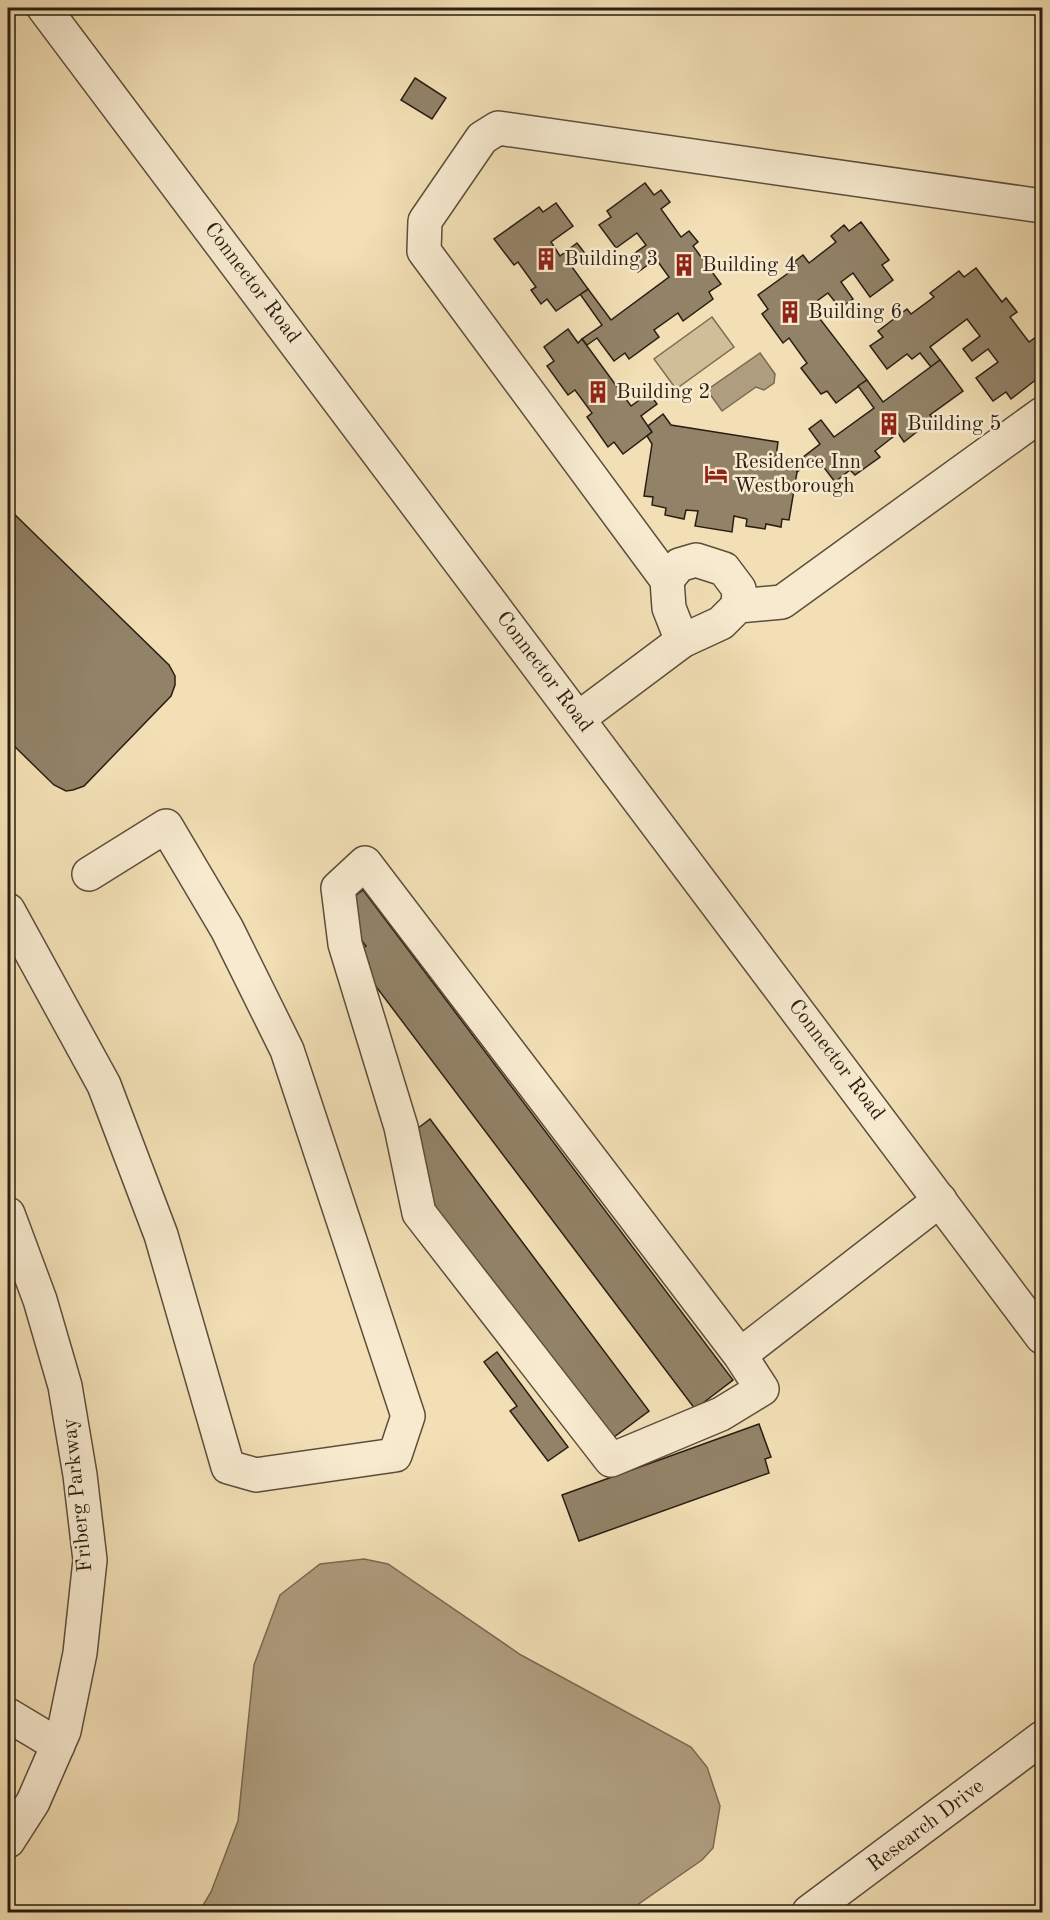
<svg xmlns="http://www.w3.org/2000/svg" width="1050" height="1920" font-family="'Old Standard TT',serif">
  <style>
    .green { fill: #d0be99; stroke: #7d6e56; stroke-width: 1.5 }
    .water { fill: #ae9d7e; stroke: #796a53; stroke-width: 1.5 }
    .building { fill: #928267; stroke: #2a1e13; stroke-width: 1.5 }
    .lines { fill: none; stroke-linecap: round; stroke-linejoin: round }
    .minor-casing { stroke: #5c4e3c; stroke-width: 36 }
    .minor { stroke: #f7eacf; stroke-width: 33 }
    .labels { text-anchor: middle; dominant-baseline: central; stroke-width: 5; stroke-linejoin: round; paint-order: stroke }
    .poi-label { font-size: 21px; fill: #2a1e13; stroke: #f7eacf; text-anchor: start }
    .street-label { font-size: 21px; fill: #2a1e13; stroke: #f7eacf }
  </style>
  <rect width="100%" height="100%" fill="#f2dfb5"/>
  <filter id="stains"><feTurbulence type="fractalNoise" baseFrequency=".00333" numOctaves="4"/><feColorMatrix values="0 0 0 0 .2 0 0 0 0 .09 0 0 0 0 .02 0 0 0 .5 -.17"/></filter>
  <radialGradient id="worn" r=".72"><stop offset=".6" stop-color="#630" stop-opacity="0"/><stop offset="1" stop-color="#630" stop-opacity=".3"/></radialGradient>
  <polygon class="green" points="712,317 734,347 676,389 654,359"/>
  <g class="water">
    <polygon points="760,353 775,374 774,383 764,390 756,387 722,411 707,390"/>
    <polygon points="364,1559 388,1564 521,1655 691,1747 707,1767 720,1806 713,1848 702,1860 627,1912 199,1912 211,1892 238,1821 254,1665 280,1595 320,1564"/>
  </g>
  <g class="building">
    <polygon points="415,78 446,98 432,119 401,100"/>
    <polygon points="645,183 654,195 661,190 670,202 661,209 681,237 689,231 698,242 693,246 721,284 709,292 713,299 683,321 678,313 654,330 659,337 629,359 625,353 614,361 597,338 587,345 582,339 602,325 580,294 588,289 611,320 669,277 656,259 638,272 628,258 646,245 637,233 616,248 599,225 611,217 607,211"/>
    <polygon points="556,203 573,226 551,242 560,256 577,243 587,256 572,267 588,289 556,311 547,299 541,304 531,290 536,287 518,262 514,265 494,239 539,207 543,212"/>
    <polygon points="861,222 889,260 882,265 893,280 870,297 853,273 841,282 853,299 840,308 828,293 810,306 867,380 836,403 827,391 821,394 801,368 807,363 789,338 783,343 762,314 768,309 758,295 798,266 794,262 803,255 809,263 836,242 831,236 844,225 849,231"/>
    <polygon points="976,268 1002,302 1006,298 1017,312 1010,317 1029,342 1036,337 1042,346 1040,356 1042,375 1011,399 1006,392 993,401 976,378 998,362 988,349 972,361 963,349 980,336 967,319 930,347 940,360 931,367 920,353 912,359 907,354 887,369 870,346 883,337 878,331 907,309 911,314 934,297 930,293 959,271 964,277"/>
    <polygon points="568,329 578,343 582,339 631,406 649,393 657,404 641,416 652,432 623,454 614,442 608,447 587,417 592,413 575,390 568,395 547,366 554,361 544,347"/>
    <polygon points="940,360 963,391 930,415 933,419 904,442 898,433 875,451 880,457 855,475 850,470 835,482 816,457 797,472 794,464 820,444 809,429 821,420 834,437 874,408 858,386 867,380 883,402"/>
    <polygon points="663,414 671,425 778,442 776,457 792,459 797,472 789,520 782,519 781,527 766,524 765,529 746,526 747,519 734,516 732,532 695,526 698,511 686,510 684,519 665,515 666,508 652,505 653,497 644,496 652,444 647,436 652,432 648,426"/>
    <polygon points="8,508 169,665 175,676 175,685 171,696 84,786 73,790 66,791 54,785 8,740"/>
    <polygon points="363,890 733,1380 695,1409 362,968 369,963 360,950 366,946 352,928 343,905"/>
    <polygon points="430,1119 649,1411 610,1440 423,1192 430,1186 421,1174 427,1169 413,1151 409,1135"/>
    <polygon points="497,1352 568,1447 548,1461 510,1411 517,1406 484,1362"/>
    <polygon points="759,1424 771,1457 765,1459 769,1473 579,1541 562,1495"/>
  </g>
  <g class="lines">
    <g class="minor-casing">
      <g id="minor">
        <polyline points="44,8 1042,1337"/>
        <polyline points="667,580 679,565 696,560 724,569 739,589 738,606"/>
        <polyline points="682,641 669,608 667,580 424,251 425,221 482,138 498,128 1042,206"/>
        <polyline points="579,718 682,641 721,623 738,606 782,602 1042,414"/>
        <polyline points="8,910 104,1085 161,1235 228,1467 256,1475 395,1455 408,1416 287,1050 227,929 166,826 89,874"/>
        <polyline points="8,1214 40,1300 65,1386 80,1475 90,1560 80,1653 64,1731 33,1802 8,1841"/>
        <polyline points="740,1355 762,1389 721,1414 611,1460 419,1213 401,1127 345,944 338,888 365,863 740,1355 940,1200"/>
        <polyline points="8,1715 58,1745"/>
        <polyline points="809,1912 1042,1738"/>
      </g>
    </g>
    <use href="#minor" class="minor"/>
  </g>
  <defs>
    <g id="building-bare" transform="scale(1.8)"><path d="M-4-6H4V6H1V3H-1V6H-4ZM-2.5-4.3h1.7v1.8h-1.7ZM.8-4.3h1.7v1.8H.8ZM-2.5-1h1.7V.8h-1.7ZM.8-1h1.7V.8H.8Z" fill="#8f2418" stroke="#f7eacf" stroke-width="2.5" paint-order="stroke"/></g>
    <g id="hotel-bare" transform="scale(1.8)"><path d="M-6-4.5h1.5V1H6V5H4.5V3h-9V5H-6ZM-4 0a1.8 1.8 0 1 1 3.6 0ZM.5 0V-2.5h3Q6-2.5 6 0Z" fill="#8f2418" stroke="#f7eacf" stroke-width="2.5" paint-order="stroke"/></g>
  </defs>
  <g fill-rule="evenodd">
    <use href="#building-bare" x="546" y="259"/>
    <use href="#building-bare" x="684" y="265"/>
    <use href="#building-bare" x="790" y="312"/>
    <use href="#building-bare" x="598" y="392"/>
    <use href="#building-bare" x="889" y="424"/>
    <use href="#hotel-bare" x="716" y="474"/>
  </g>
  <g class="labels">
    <g class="poi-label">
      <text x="564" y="259">Building 3</text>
      <text x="702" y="265">Building 4</text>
      <text x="808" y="312">Building 6</text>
      <text x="616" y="392">Building 2</text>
      <text x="907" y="424">Building 5</text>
      <text x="734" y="462">Residence Inn<tspan x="734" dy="24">Westborough</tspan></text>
    </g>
    <g class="street-label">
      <text transform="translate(252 283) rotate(53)">Connector Road</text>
      <text transform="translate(544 672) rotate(53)">Connector Road</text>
      <text transform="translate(836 1060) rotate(53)">Connector Road</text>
      <text transform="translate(78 1495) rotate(-96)">Friberg Parkway</text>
      <text transform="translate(926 1826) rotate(-37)">Research Drive</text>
    </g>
  </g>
  <rect width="1050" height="1920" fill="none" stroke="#f2dfb5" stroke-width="30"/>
  <rect x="9" y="9" width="1032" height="1902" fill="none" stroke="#2a1e13" stroke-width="3"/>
  <rect x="15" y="15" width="1020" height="1890" fill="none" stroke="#2a1e13" stroke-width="1.5"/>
  <rect width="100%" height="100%" filter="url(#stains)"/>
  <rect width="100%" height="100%" fill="url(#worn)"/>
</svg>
